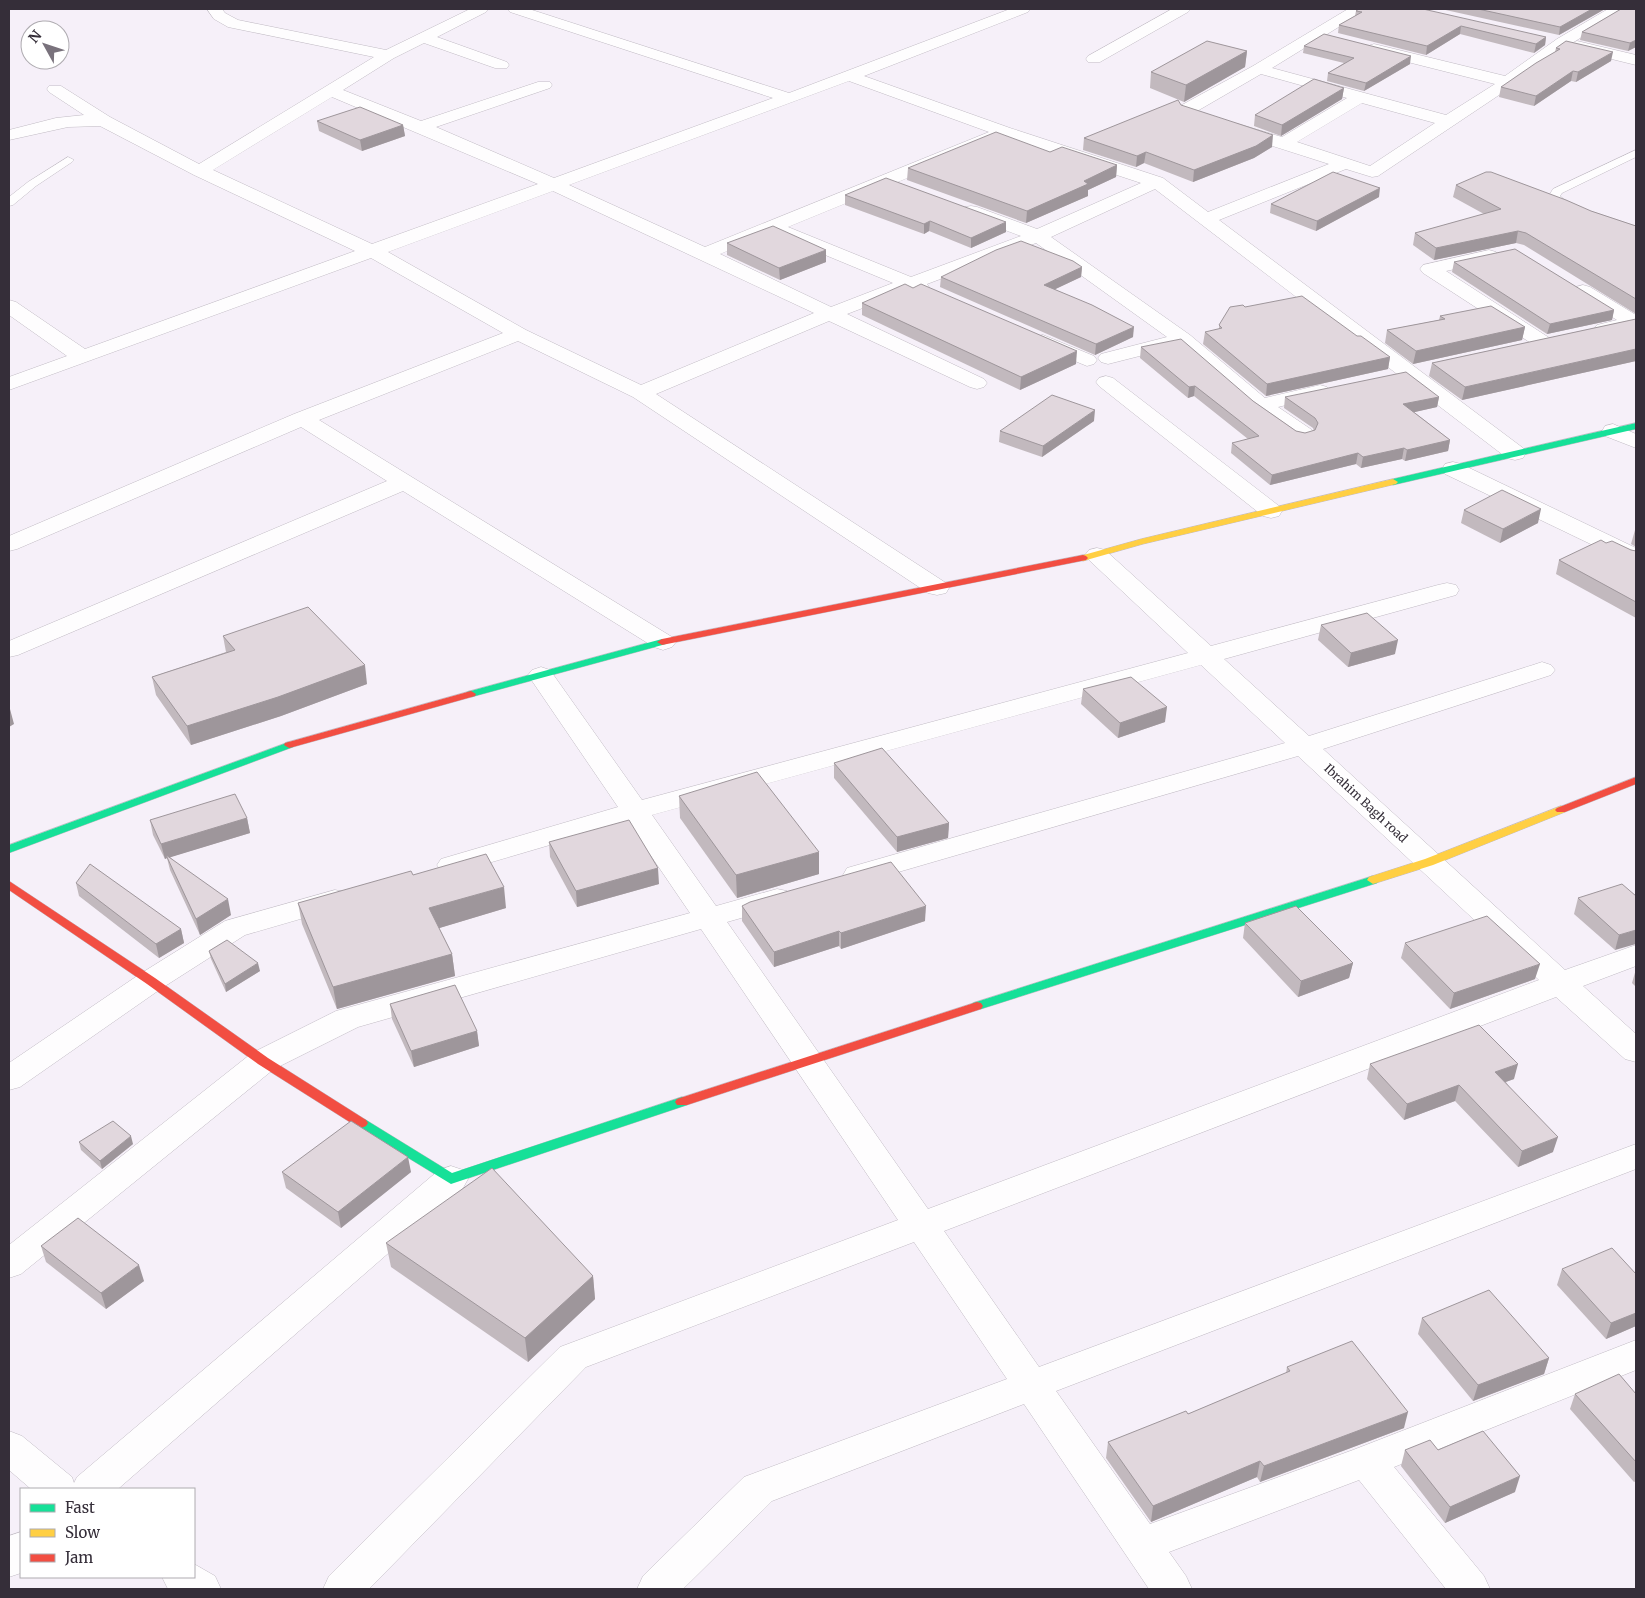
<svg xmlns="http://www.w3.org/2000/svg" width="1645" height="1598" font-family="Merriweather,serif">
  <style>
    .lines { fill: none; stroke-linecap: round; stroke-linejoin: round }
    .lane-casing { stroke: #c1bbc4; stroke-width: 1 }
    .street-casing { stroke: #c1bbc4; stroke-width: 1 }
    .fast-casing { stroke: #c1bbc4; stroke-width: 1 }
    .slow-casing { stroke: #c1bbc4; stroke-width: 1 }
    .jam-casing { stroke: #c1bbc4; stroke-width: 1 }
    .lane { fill: #fefdfe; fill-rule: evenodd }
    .street { fill: #fefdfe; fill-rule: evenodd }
    .fast { fill: #16e098; fill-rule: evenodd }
    .slow { fill: #ffcf43; fill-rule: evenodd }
    .jam { fill: #f24e42; fill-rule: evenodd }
    .wall { fill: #c2b9be }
    .shaded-wall { fill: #9e969b }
    .building { fill: #e1d7dd; stroke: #9e969b }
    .labels { text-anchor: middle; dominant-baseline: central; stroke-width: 5; stroke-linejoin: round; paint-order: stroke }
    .street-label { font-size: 12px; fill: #352e39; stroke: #fff }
  </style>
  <rect width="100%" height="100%" fill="#f6f0f9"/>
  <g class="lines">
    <g class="lane-casing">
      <g id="lane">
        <path d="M1636 150V157L1562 193 1560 196C1565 202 1574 203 1579 209L1577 211C1566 214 1555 205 1548 197L1553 189Z"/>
        <polygon points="68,157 74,160 72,162 36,186 13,205 9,206 9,197 28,182"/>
      </g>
    </g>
    <g class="street-casing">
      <g id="street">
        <path d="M207 9H222L225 13 238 20 386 50 470 9H488L486 12 437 37 507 62 509 65 507 68H495L424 43 394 58 343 90 421 121 538 82H550L552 85 550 88 436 127 554 178 773 98 510 12 508 9H529L789 93 1010 9H1030L1028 12 864 76 1010 128 1163 178 1208 212 1329 164 1232 133 1230 129 1232 125 1238 124 1282 137 1347 98 1261 74 1192 114H1180L1178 110 1180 106 1253 66 1348 9H1366L1363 12 1272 68 1446 115 1495 84 1368 52 1366 49 1368 46 1374 44 1505 76 1557 39 1608 9H1626L1623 12 1572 43 1577 41 1636 55V65L1571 49 1569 46 1571 43 1514 85 1378 176 1372 177 1346 169 1219 220 1523 448 1526 453 1523 458 1515 460 1507 458 1155 189 1051 237 1190 335 1265 398 1320 385 1327 387 1331 391 1327 395 1278 407 1312 430 1315 435 1312 440 1304 442 1296 440 1253 410 1179 346 1108 364 1101 362 1098 358 1101 354 1167 337 1036 243 927 284 929 287 926 291 919 293 910 290 847 314 984 379 987 383 984 387 977 389 970 387 829 321 656 394 946 583 949 588 946 593 937 595 928 593 633 397 518 341 319 420 672 637 676 642 672 647 663 650 654 647 403 491 18 655 9 657V641L387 481 301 427 17 549 9 551V536L294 414 503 333 371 258 9 390V377L67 356 9 315V300L16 302 85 349 355 251 194 175 100 126 68 127 9 140V130L56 118 84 115 49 92 47 89 49 86H61L110 117 199 164 374 57 228 27 214 19ZM849 81 989 132 705 247 569 185ZM332 97 538 184 372 244 213 170ZM1362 103 1435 123 1370 166 1297 142ZM1005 138 1141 183 1037 229 977 207 971 206 965 207 962 211 965 215 1021 236 911 277 788 227ZM553 191 814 313 641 385 526 330 388 252ZM772 233 893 283 831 307 720 254Z"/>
        <polygon points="1172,9 1191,9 1188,12 1100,62 1088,62 1086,59 1088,56"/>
        <polygon points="1489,250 1496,252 1498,256 1496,260 1446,271 1551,339 1554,343 1551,347 1544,349 1537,347 1423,273 1420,269 1423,265"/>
        <polygon points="1583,285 1590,287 1636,315 1636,329 1604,335 1597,333 1594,329 1597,325 1617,320 1576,295 1573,291 1576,287"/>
        <polygon points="1043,335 1094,356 1097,360 1094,364 1087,366 1036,345 1033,341 1036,337"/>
        <polygon points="1106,376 1113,378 1279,506 1282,511 1279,516 1271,518 1263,516 1099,386 1096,382 1099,378"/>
        <polygon points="1613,424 1636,434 1636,448 1605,436 1602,431 1605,426"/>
        <polygon points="1453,462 1461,464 1636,548 1636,564 1628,562 1445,474 1442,469 1445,464"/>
        <path d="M1097 548 1105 550 1211 646 1438 585 1447 583 1456 585 1459 590 1456 595 1224 659 1309 736 1533 665 1542 662 1551 665 1555 670 1551 675 1323 749 1565 970 1636 945V966L1583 986 1636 1034V1062L1625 1059 1556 997 944 1231 1039 1367 1636 1144V1169L1056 1391 1150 1524 1353 1450 1636 1340V1370L1394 1467 1484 1576 1490 1589H1446L1359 1480 1169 1552 1186 1576 1192 1589H1149L1024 1404 772 1501 683 1589H637L643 1576 744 1477 1007 1379 914 1242 586 1367 369 1589H323L329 1576 560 1347 898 1220 701 929 358 1027 274 1069 21 1274 9 1278V1245L252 1053 336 1011 690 913 628 822 451 874 441 871 437 865 441 859 618 807 528 675 532 670 541 667 550 670 642 800 1188 653 1089 560 1085 555 1089 550ZM1201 665 1285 743 847 868 843 875 847 882 857 884 1298 756 1539 980 928 1209 727 922 787 905 792 898 787 891 777 889 716 906 652 815Z"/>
        <polygon points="335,890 345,892 350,899 345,906 245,935 162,988 20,1087 9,1090 9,1063 140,974 225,921"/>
        <polygon points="451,1166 463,1170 468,1179 463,1188 118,1489 31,1489 9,1470 9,1431 22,1436 72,1477 74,1483 77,1477 439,1170"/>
        <polygon points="21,1532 21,1573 9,1577 9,1536"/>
        <polygon points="194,1564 215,1576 221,1589 168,1589 162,1577 194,1577"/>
      </g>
    </g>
    <g class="fast-casing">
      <g id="fast">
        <polygon points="1636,423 1636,429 1393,485 1388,482 1393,479"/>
        <polygon points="662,639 666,640 667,642 666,644 475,696 471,697 466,694 467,692"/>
        <polygon points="289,742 293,743 294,745 293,747 9,853 9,845"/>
        <polygon points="1373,876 1379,880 1377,883 981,1009 973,1009 971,1006 973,1003"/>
        <polygon points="682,1097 687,1099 689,1102 687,1105 451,1184 356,1126 354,1123 356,1120 361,1118 366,1120 452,1173"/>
      </g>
    </g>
    <g class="slow-casing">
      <g id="slow">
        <polygon points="1393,479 1398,482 1396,484 1143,544 1083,561 1078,558 1080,556 1141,539"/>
        <polygon points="1561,806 1565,808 1567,810 1565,812 1433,865 1373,884 1367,880 1369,877 1425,859"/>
      </g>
    </g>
    <g class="jam-casing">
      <g id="jam">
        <polygon points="1083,555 1086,556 1088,558 1086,560 662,645 657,642 662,639"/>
        <polygon points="471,691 476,694 475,696 293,747 289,748 284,745 285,743"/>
        <polygon points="1636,777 1636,784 1565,812 1557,812 1555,810 1557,808"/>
        <polygon points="9,881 155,978 268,1058 366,1120 368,1123 366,1126 361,1128 356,1126 258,1064 147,984 9,890"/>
        <polygon points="977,1002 981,1003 983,1006 981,1009 687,1105 677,1105 675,1102 677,1099"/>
      </g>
    </g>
    <use href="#lane" class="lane"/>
    <use href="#street" class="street"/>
    <use href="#fast" class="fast"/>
    <use href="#slow" class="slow"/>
    <use href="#jam" class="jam"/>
  </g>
  <g class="wall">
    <polygon points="1441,9 1605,9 1559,35"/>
    <polygon points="1621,9 1636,47 1628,51 1580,40 1582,32"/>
    <polygon points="1356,11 1546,37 1545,45 1534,53 1460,34 1426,55 1338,33 1339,25 1355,16"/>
    <polygon points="1304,46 1410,64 1364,91 1327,81 1328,73 1344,63 1303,53"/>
    <polygon points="1556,48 1611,61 1576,82 1571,81 1534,106 1499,97 1501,87 1555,52"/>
    <polygon points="1247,51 1245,67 1184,102 1150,88 1151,72"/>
    <polygon points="1344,88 1342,99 1281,136 1254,126 1255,115"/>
    <polygon points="1181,105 1272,147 1254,158 1193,182 1144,163 1136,167 1083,150 1084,138"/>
    <polygon points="317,121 403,125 405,136 362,151 319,131"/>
    <polygon points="1117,165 1116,177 1088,190 1088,196 1026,223 907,180 908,168"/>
    <polygon points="1456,185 1591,211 1636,226 1636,314 1524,245 1516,243 1434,260 1413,245 1415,233 1484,214 1453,197"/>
    <polygon points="845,195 1006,232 971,248 929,231 924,234 845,205"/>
    <polygon points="1379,197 1316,231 1270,213 1271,204"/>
    <polygon points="727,243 826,262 780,280 727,255"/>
    <polygon points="1454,262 1614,310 1612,320 1547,334 1452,272"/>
    <polygon points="1082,267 1081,277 1055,289 1133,337 1095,355 940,287 941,277"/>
    <polygon points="862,303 1076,364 1020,390 862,315"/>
    <polygon points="1245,307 1357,336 1390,357 1388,369 1266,396 1203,344 1205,332 1219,329 1219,325"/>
    <polygon points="1440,316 1525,327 1522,340 1413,364 1385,343 1387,330 1439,320"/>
    <polygon points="1636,319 1636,361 1462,400 1429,376 1432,363"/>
    <polygon points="1141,347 1253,401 1296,431 1305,433 1314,431 1313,428 1284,408 1285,397 1439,397 1437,407 1414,412 1450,440 1448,451 1405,461 1402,459 1361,468 1356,464 1270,485 1231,453 1232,443 1248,439 1194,396 1188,398 1140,358"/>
    <polygon points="1094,421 1042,457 999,442 1000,431"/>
    <polygon points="1464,510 1538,523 1500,543 1461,523"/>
    <polygon points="1636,529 1636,547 1631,544 1635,530"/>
    <polygon points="1606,543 1636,551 1636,618 1556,574 1559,560"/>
    <polygon points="1321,625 1395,654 1348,667 1318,640"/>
    <polygon points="223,636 367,684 281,716 191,745 156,695 152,677 226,652"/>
    <polygon points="1083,689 1165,722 1118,738 1081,704"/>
    <polygon points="834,763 949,823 948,838 897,852 834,778"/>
    <polygon points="679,796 819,874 737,898 680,818"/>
    <polygon points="247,818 250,833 170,857 231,915 200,935 170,870 167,858 165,859 153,835 150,820"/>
    <polygon points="549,842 659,884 577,907 550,857"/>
    <polygon points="413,875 506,908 439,928 452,954 455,976 337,1009 302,924 298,903"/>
    <polygon points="76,883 181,929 184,943 159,958 79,896"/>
    <polygon points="1636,896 1615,950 1574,914 1578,898"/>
    <polygon points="742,906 925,921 841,949 839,946 774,967 742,921"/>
    <polygon points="1245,923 1353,963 1349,978 1298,997 1243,938"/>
    <polygon points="1405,943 1535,979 1450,1009 1401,958"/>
    <polygon points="209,951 260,971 226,992 211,959"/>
    <polygon points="1636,964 1636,987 1632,983 1636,969 1635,968"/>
    <polygon points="390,1004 477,1031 479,1046 414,1067 392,1019"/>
    <polygon points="1370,1064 1514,1079 1506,1082 1553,1152 1518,1167 1455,1101 1404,1120 1367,1079"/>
    <polygon points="79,1142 133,1144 102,1169 81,1150"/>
    <polygon points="282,1172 411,1172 341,1228 286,1188"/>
    <polygon points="386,1243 593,1276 595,1299 528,1362 391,1267"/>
    <polygon points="41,1246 144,1281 106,1309 46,1262"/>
    <polygon points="1562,1269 1636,1274 1636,1326 1606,1339 1557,1285"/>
    <polygon points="1422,1318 1549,1358 1544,1374 1473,1401 1418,1334"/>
    <polygon points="1287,1367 1404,1428 1260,1482 1257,1477 1151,1522 1106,1458 1108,1442 1188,1414 1286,1373"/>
    <polygon points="1575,1394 1636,1394 1636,1481 1634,1482 1570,1409"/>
    <polygon points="1405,1450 1438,1450 1515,1492 1445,1523 1401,1466"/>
  </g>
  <g class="shaded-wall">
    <polygon points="1592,9 1605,9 1559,35 1560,27"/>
    <polygon points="1461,26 1460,34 1426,55 1427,46"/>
    <polygon points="1546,37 1545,45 1534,53 1536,44"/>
    <polygon points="1636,40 1636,47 1628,51 1630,43"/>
    <polygon points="1247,51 1245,67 1184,102 1186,85"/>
    <polygon points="1613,52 1611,61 1576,82 1578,72"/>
    <polygon points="1411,56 1410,64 1364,91 1366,83"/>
    <polygon points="1573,71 1571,81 1534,106 1536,96"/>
    <polygon points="1344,88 1342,99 1281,136 1282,125"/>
    <polygon points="403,125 405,136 362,151 360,140"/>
    <polygon points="1273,135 1272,147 1254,158 1193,182 1194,170"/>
    <polygon points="1146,152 1144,163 1136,167 1137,156"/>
    <polygon points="1117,165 1116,177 1088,190 1088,196 1026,223 1027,211 1084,181"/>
    <polygon points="1380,188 1379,197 1316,231 1317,221"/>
    <polygon points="930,221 929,231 924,234 924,224"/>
    <polygon points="1006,222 1006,232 971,248 971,238"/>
    <polygon points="1518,231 1516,243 1434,260 1436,248"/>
    <polygon points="826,250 826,262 780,280 779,268"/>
    <polygon points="1082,267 1081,277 1043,295 1044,285"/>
    <polygon points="1614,310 1612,320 1547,334 1550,324"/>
    <polygon points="1134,327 1133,337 1095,355 1096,344"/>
    <polygon points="1525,327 1522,340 1413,364 1416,351"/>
    <polygon points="1636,349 1636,361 1462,400 1465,387"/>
    <polygon points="1077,351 1076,364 1020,390 1021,377"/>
    <polygon points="1390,357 1388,369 1266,396 1267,384"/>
    <polygon points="1195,386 1194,396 1188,398 1189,387"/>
    <polygon points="1439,397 1437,407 1402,415 1403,404"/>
    <polygon points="1095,410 1094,421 1042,457 1043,446"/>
    <polygon points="1450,440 1448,451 1405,461 1407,450"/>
    <polygon points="1404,448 1402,459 1361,468 1363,457"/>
    <polygon points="1358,453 1356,464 1270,485 1272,475"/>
    <polygon points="1541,509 1538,523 1500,543 1503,529"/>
    <polygon points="1398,640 1395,654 1348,667 1351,653"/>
    <polygon points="365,665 367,684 281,716 191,745 187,726"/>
    <polygon points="1167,707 1165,722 1118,738 1120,723"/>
    <polygon points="10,709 14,724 9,727 9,710"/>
    <polygon points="247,818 250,833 168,858 166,855 167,858 165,859 161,844"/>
    <polygon points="949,823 948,838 897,852 897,837"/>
    <polygon points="819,852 819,874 737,898 736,875"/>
    <polygon points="658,868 659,884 577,907 576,891"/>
    <polygon points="504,887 506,908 433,930 429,908"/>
    <polygon points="228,899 231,915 200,935 196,919"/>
    <polygon points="926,906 925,921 841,949 841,933"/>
    <polygon points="181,929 184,943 159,958 156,944"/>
    <polygon points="1636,930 1636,944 1615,950 1619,935"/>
    <polygon points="839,931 839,946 774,967 774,952"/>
    <polygon points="452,954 455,976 337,1009 333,987"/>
    <polygon points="258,963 260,971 226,992 225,984"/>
    <polygon points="1353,963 1349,978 1298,997 1301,981"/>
    <polygon points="1540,964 1535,979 1450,1009 1454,993"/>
    <polygon points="477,1031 479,1046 414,1067 411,1051"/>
    <polygon points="1518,1064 1514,1079 1491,1087 1495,1072"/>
    <polygon points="1459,1085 1455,1101 1404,1120 1407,1104"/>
    <polygon points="131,1136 133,1144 102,1169 100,1161"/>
    <polygon points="1558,1137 1553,1152 1518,1167 1522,1151"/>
    <polygon points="408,1157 411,1172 341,1228 338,1212"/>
    <polygon points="139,1265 144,1281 106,1309 101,1293"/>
    <polygon points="593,1276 595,1299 528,1362 525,1338"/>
    <polygon points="1636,1313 1636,1326 1606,1339 1611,1323"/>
    <polygon points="1549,1358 1544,1374 1473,1401 1478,1385"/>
    <polygon points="1408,1412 1404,1428 1260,1482 1264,1466"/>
    <polygon points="1260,1461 1257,1477 1151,1522 1153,1506"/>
    <polygon points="1520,1476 1515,1492 1445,1523 1450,1507"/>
  </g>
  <g class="building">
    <polygon points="1359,9 1423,9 1546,37 1536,44 1461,26 1427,46 1339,25 1362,12 1356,11"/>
    <polygon points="1478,9 1592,9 1560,27"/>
    <polygon points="1621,9 1636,9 1636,40 1630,43 1582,32"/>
    <polygon points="1324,34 1411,56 1366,83 1328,73 1354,58 1304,46"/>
    <polygon points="1207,41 1247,51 1186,85 1151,72"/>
    <polygon points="1566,41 1613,52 1578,72 1573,71 1536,96 1501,87 1536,63 1560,49 1556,48"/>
    <polygon points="1314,79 1344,88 1282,125 1255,115"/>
    <polygon points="1178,100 1181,105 1273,135 1256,146 1194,170 1146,152 1137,156 1084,138"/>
    <polygon points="360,107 403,125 360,140 317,121"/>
    <polygon points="996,132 1050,152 1062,147 1117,165 1084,181 1088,184 1027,211 908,168"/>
    <polygon points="1333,172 1380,188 1317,221 1271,204"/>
    <polygon points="1486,172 1491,172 1566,200 1591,211 1636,226 1636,299 1526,233 1518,231 1436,248 1415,233 1501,209 1456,185"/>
    <polygon points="886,178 1006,222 971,238 930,221 924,224 845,195"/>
    <polygon points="773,226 826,250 779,268 727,243"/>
    <polygon points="1021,241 1073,261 1082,267 1044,285 1092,305 1134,327 1096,344 941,277 996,250"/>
    <polygon points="1515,249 1614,310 1550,324 1454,262"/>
    <polygon points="905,284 913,288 921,284 1077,351 1021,377 862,303"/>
    <polygon points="1302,296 1357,336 1361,336 1390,357 1267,384 1205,332 1222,328 1219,325 1230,307 1243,305 1245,307"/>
    <polygon points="1491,306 1525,327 1416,351 1387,330 1445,319 1440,316"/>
    <polygon points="1636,319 1636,349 1465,387 1432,363"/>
    <polygon points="1181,339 1253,401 1296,431 1305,433 1315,430 1318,423 1315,418 1285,397 1406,372 1439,397 1403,404 1450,440 1407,450 1404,448 1363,457 1358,453 1272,475 1232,443 1259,436 1195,386 1189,387 1141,347"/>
    <polygon points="1052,395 1095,410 1043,446 1000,431"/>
    <polygon points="1502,490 1541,509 1503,529 1464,510"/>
    <polygon points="1601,540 1606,543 1612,541 1631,550 1636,551 1636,602 1559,560"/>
    <polygon points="308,607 365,665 278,697 187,726 152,677 235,650 223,636"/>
    <polygon points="1367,613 1398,640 1351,653 1321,625"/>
    <polygon points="1131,677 1167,707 1120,723 1083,689"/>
    <polygon points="882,748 949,823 897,837 834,763"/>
    <polygon points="757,772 819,852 736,875 679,796"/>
    <polygon points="235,794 247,818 161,844 150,820"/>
    <polygon points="629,820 658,868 576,891 549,842"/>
    <polygon points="486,854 504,887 429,908 452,954 333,987 298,903 411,871 413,875"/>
    <polygon points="166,855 228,899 196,919"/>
    <polygon points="891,862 926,906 841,933 839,931 774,952 742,906 750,902"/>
    <polygon points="90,864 181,929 156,944 76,883"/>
    <polygon points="1622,884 1636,896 1636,930 1619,935 1578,898"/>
    <polygon points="1296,906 1353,963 1301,981 1245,923"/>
    <polygon points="1487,916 1540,964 1454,993 1405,943"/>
    <polygon points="227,940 258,963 225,984 209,951"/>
    <polygon points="455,985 477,1031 411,1051 390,1004"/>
    <polygon points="1479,1025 1518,1064 1495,1072 1558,1137 1522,1151 1459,1085 1407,1104 1370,1064"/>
    <polygon points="113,1121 131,1136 100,1161 79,1142"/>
    <polygon points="351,1121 408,1157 338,1212 282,1172"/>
    <polygon points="492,1168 593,1276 525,1338 386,1243"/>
    <polygon points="78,1218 139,1265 101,1293 41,1246"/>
    <polygon points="1612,1248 1636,1274 1636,1313 1611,1323 1562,1269"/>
    <polygon points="1489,1290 1549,1358 1478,1385 1422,1318"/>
    <polygon points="1352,1341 1408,1412 1264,1466 1260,1461 1153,1506 1108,1442 1186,1411 1188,1414 1290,1371 1287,1367"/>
    <polygon points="1619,1374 1636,1394 1636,1462 1575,1394"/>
    <polygon points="1483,1431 1520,1476 1450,1507 1405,1450 1430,1440 1438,1450"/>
  </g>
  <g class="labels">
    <g class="street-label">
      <text transform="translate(1366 803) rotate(43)">Ibrahim Bagh road</text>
    </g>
  </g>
  <rect width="1645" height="1598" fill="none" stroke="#352e39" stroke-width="20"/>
  <rect x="20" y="1488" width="175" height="90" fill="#ffffff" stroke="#aeabb0"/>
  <rect x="30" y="1504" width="25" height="8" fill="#16e098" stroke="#aeabb0"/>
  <text x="65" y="1513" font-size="15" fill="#352e39">Fast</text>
  <rect x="30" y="1529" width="25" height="8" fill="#ffcf43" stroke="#aeabb0"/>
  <text x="65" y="1538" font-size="15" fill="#352e39">Slow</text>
  <rect x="30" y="1554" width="25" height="8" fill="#f24e42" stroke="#aeabb0"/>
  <text x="65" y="1563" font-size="15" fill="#352e39">Jam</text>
  <g transform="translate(45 45) rotate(310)"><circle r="24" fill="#ffffff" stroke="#aeabb0"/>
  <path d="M0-4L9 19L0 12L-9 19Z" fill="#79727c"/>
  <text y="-8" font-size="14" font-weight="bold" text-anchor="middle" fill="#352e39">N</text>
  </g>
</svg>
